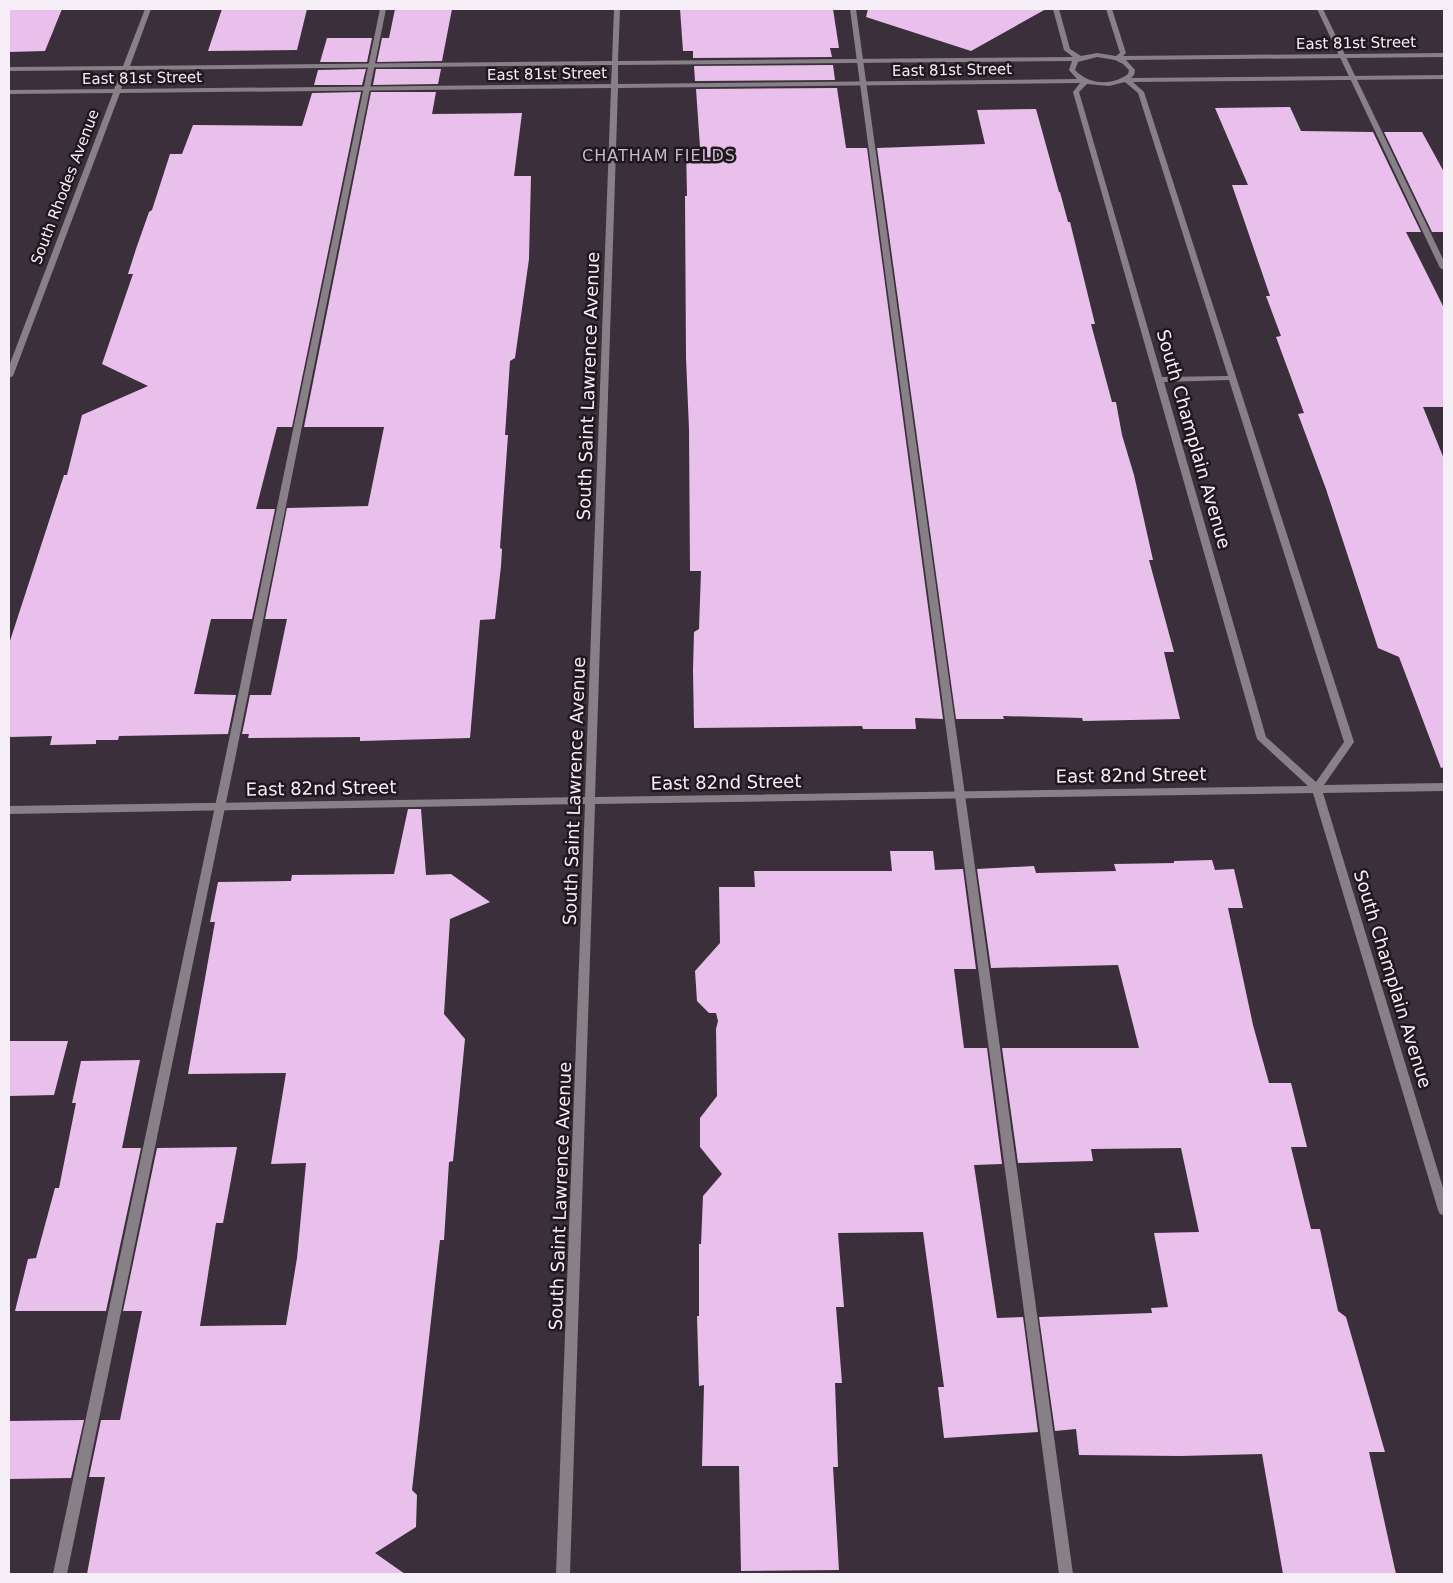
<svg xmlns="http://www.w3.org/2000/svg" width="1453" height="1583" font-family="'DejaVu Sans',sans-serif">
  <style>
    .building { fill: #e9c0eb }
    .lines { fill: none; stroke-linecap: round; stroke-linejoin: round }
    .service { fill: #878187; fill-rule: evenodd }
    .minor { fill: #878187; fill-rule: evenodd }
    .labels { text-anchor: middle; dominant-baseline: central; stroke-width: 5; stroke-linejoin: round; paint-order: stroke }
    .far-street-label { font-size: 15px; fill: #f7eff7; stroke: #1f191f }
    .far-neighbourhood-label { font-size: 16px; letter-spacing: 1px; fill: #c8b9c8; stroke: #1f191f }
    .street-label { font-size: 18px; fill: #f7eff7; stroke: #1f191f }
  </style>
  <rect width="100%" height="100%" fill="#3b2f3b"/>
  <g class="building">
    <polygon points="9,9 62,9 45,51 9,52"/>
    <polygon points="222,9 307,9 297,50 208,51"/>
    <polygon points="395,9 452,9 442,61 377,62 382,38 389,38"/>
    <polygon points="680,9 833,9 839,48 830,48 832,57 693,58 693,51 683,51"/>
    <polygon points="868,9 1046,9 971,51 866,17"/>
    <polygon points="327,38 372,38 367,62 320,62"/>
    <polygon points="833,65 835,80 695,81 694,66"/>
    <polygon points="366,69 362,85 314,85 318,70"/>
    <polygon points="376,69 441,69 438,84 373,85"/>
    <polygon points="837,88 846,148 867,148 943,719 915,718 916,729 863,729 862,726 694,728 693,670 694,632 699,629 701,571 690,571 689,429 686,358 685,196 687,196 686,147 700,147 696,89"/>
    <polygon points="361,92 292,427 277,427 256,509 275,509 252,619 211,619 194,694 236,695 228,734 119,736 118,740 96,740 96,744 50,745 52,736 9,737 9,644 64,475 67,475 82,415 148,386 102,364 133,274 128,274 136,249 149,212 152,210 170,154 182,154 193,125 302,126 312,93"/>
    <polygon points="371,92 436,92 432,114 522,113 514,176 531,176 529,259 515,358 510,361 505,435 508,435 500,548 502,549 501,566 495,619 480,620 470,738 360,741 360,737 248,738 249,734 242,734 250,695 271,695 287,619 265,619 287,508 368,506 384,427 304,427"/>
    <polygon points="1290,107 1301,131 1373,132 1421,232 1406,232 1444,308 1444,407 1423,407 1444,459 1444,767 1441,768 1399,657 1378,648 1326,489 1298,414 1304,413 1276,337 1281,336 1266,296 1270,296 1232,185 1248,185 1215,108"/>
    <polygon points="1036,109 1059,192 1060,192 1068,222 1070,222 1095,324 1091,324 1112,402 1116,402 1122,435 1134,475 1153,560 1149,560 1174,652 1164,652 1180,719 1083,721 1082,718 1003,716 1004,719 956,719 877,148 985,144 977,110"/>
    <polygon points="1384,132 1422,132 1444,172 1444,232 1432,232"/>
    <polygon points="408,809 421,809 426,875 451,874 490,902 450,919 444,1014 465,1039 453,1161 449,1162 444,1240 440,1240 412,1490 417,1495 416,1527 375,1553 405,1574 87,1574 105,1477 89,1477 101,1420 120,1420 142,1311 123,1311 157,1148 237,1147 223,1223 216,1223 200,1326 286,1325 297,1258 306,1163 271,1164 286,1073 188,1074 215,922 210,922 218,882 291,881 292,875 394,874"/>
    <polygon points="890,851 933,851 935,870 963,869 976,969 954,969 964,1048 987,1048 1002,1164 974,1165 997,1318 1023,1317 1038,1432 944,1438 938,1387 944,1387 923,1232 838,1233 844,1307 836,1307 842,1383 835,1383 838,1467 833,1467 839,1570 741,1571 739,1466 702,1466 704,1385 699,1386 697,1316 699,1316 699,1244 701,1244 703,1196 722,1174 700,1147 700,1118 717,1096 716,1029 718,1021 716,1013 709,1013 697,1001 695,971 720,943 719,887 755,887 754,871 892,871"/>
    <polygon points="1212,860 1215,870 1234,869 1243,908 1228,908 1253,1025 1269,1083 1291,1083 1307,1147 1291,1147 1311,1229 1320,1229 1338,1311 1346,1317 1385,1452 1369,1452 1396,1574 1283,1574 1262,1454 1180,1456 1079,1455 1076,1429 1055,1431 1039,1317 1152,1313 1151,1308 1168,1307 1154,1233 1199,1232 1181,1148 1091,1149 1093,1161 1018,1163 1002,1048 1139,1048 1118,965 991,968 977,869 1034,866 1036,873 1116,871 1114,864 1174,863 1174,861"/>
    <polygon points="9,1041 68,1041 54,1095 9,1096"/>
    <polygon points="140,1060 122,1148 141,1148 106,1311 15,1311 28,1259 36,1258 55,1188 59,1188 76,1103 72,1103 81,1061"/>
    <polygon points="84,1420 71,1478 9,1479 9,1421"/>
  </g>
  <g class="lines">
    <g class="service">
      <polygon points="380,9 386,9 235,759 67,1574 53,1574 225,759"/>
      <polygon points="850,9 856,9 1073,1574 1059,1574"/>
      <polygon points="1317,9 1323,9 1444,261 1444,270 1440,268"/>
    </g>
    <path class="minor" d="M145 9H151L130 66 612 61 614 9H620L618 61 1073 57 1064 50 1053 9H1059L1070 49 1081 56 1097 53 1116 56 1120 53 1106 9H1112L1126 53 1123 56 1444 53V57L1126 60 1135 70 1134 75 1131 78 1444 75V79L1133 82 1144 92 1354 742 1324 785 1444 783V791L1323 793 1444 1191V1215L1440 1214 1438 1210 1313 793 595 804 570 1574H556L585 804 9 814V806L585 797 611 88 120 93 13 376 9 378V366L113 93 9 94V90L114 89 122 70 9 71V67L123 66ZM1097 57 1115 60 1123 64 1129 70 1128 74C1112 86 1089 85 1075 70L1078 62ZM1072 61 1069 70 1077 79 618 84V65ZM612 65 611 84 121 89 128 70ZM1125 82 1138 93 1228 376 1162 377 1079 92 1087 84 1109 86ZM1080 83 1073 92 1257 739 1308 786 595 797 618 88ZM1229 380 1344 742 1316 782 1266 737 1164 382Z"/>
  </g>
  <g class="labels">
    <g class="far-street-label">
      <text transform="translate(1356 43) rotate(-1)">East 81st Street</text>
      <text transform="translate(952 70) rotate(-1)">East 81st Street</text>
      <text transform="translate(547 74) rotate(-1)">East 81st Street</text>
      <text transform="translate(142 78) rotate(-1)">East 81st Street</text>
      <text transform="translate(65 187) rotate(-69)">South Rhodes Avenue</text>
    </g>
    <g class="far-neighbourhood-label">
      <text x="659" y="155">CHATHAM FIELDS</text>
    </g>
    <g class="street-label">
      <text transform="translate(588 386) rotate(-88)">South Saint Lawrence Avenue</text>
      <text transform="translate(1194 439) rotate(74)">South Champlain Avenue</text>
      <text transform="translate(1131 775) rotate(-1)">East 82nd Street</text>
      <text transform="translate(726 782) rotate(-1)">East 82nd Street</text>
      <text transform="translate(321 788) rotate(-1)">East 82nd Street</text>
      <text transform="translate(574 791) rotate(-88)">South Saint Lawrence Avenue</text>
      <text transform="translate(1393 979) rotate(73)">South Champlain Avenue</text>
      <text transform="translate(560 1196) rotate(-88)">South Saint Lawrence Avenue</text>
    </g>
  </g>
  <rect width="1453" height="1583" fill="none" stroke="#f7eff7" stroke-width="20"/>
</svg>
